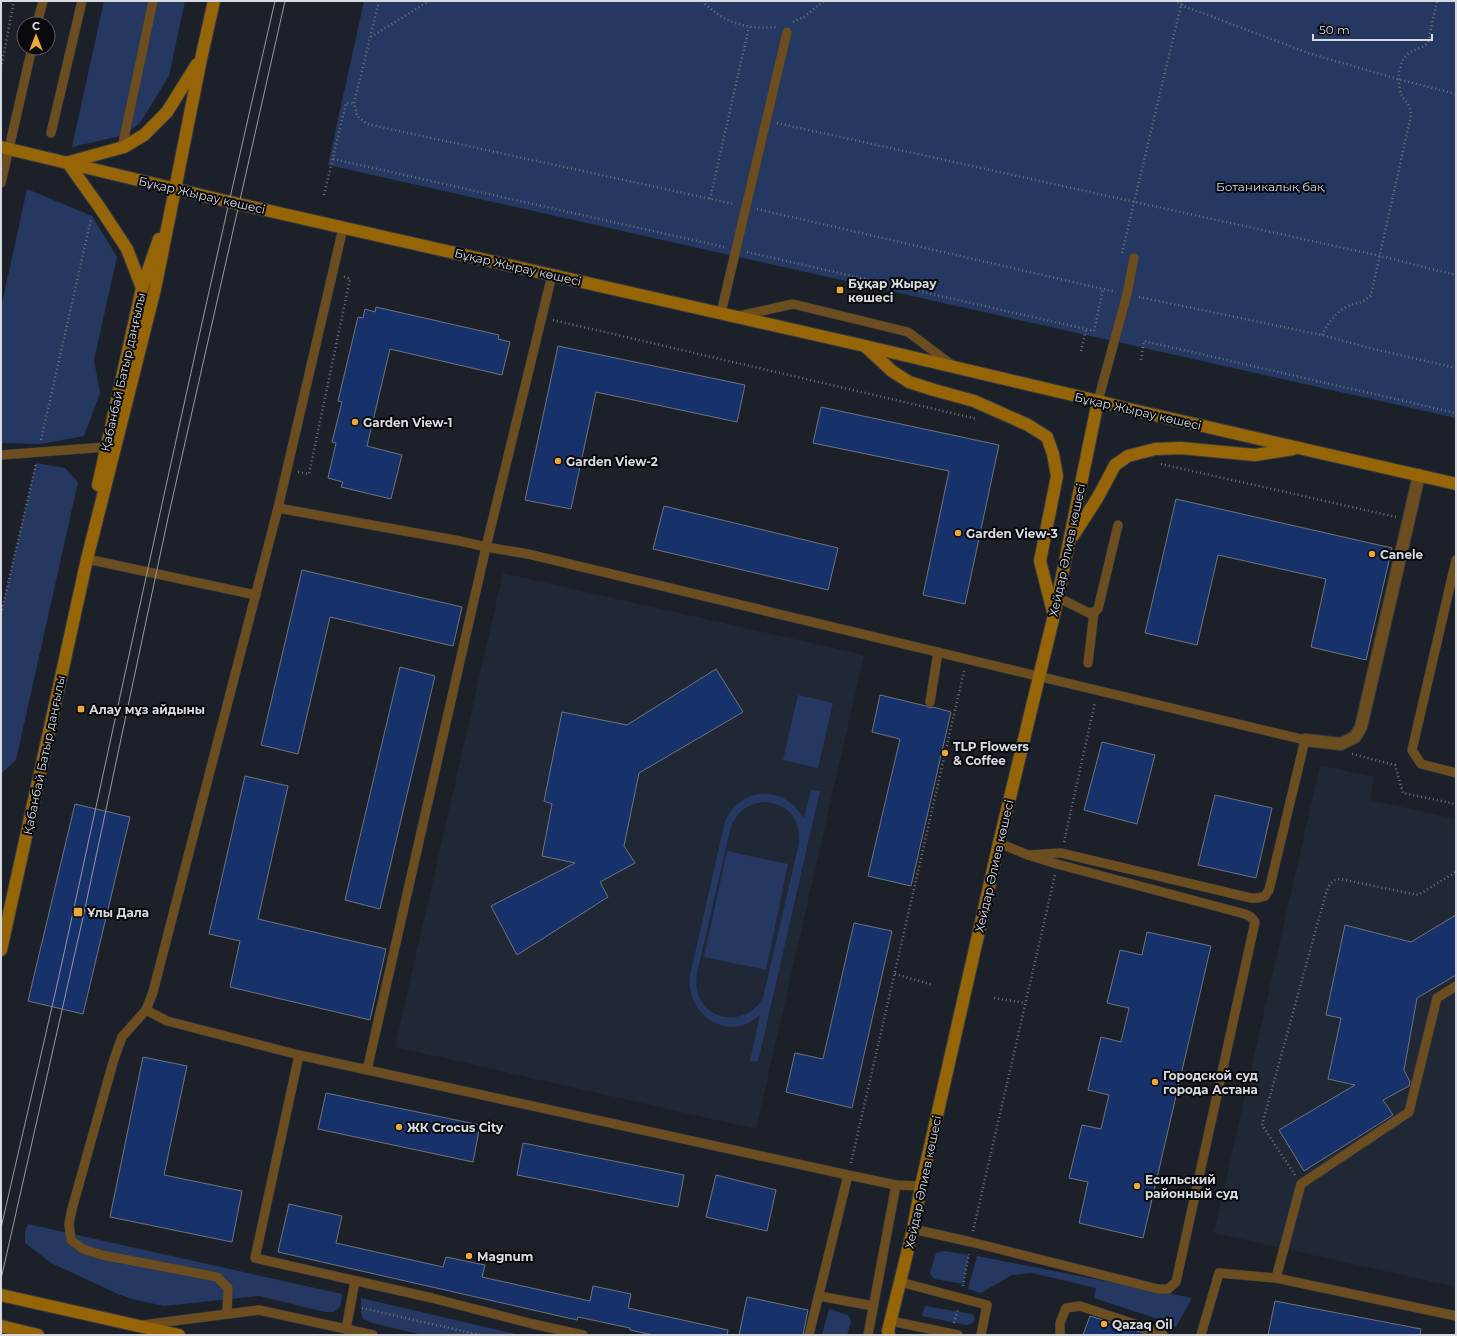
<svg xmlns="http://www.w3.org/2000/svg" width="1457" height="1336" font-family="Montserrat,sans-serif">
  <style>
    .built { fill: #202735 }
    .green { fill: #243862; fill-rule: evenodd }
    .building { fill: #17316a; stroke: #6e737d }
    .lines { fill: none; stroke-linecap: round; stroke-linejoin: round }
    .lane-casing { stroke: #363b43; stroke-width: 10 }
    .street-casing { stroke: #363b43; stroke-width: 14 }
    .secondary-casing { stroke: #363b43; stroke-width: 14 }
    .path { stroke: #6e7279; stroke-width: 2.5; stroke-dasharray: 1 3; stroke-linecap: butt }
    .lane { stroke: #6c4d1f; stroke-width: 9 }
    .street { stroke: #6c4d1f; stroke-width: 12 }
    .secondary { stroke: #966508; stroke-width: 12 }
    .tram { stroke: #969aa0; stroke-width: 1 }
    .poi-dot { fill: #eda83b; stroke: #080a0e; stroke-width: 1.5 }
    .labels { text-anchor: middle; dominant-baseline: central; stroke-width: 4; stroke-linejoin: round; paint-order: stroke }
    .park-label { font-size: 12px; fill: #d4def0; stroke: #080a0e }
    .street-label { font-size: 12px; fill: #d7dbe0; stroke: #080a0e }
    .poi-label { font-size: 12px; font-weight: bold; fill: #d7dbe0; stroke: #080a0e; text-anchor: start }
  </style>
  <rect width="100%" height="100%" fill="#1c2129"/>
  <g class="built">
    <polygon points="503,573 864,655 756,1129 395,1047"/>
    <polygon points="1320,765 1374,777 1370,800 1456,819 1456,1287 1214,1233"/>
  </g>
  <g class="green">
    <polygon points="104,1 185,1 169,76 140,123 124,135 72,147"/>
    <polygon points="364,1 1456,1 1456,418 328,165"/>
    <polygon points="27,189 92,216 117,257 94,360 100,393 84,436 41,444 1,443 1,308"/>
    <polygon points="36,463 65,468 78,482 16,760 1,774 1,614"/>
    <polygon points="798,695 833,703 818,768 783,760"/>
    <path d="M811 790 820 791 758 1062 750 1061 760 1015C755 1018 750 1023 744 1025 712 1034 686 1006 690 975L725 821C738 794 768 784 792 804 797 808 800 814 804 818ZM766 802C790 805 800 819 799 843L763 998C749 1023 712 1025 699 997 695 988 696 978 698 969L731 826C739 810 748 803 766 802Z"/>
    <polygon points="727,851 788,864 766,970 704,957"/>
    <polygon points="28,1224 342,1294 341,1305 334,1312 325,1312 259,1296 164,1306 132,1299 118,1294 51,1263 25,1243 25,1232"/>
    <polygon points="944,1251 969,1255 963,1284 934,1279 930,1273 936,1253"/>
    <polygon points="977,1256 1192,1298 1176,1327 1164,1321 1094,1298 1096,1288 1032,1273 1012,1275 981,1293 968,1289"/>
    <polygon points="361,1298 520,1335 423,1335 372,1323 363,1319 361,1313"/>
    <polygon points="925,1306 972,1314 975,1318 973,1323 966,1325 922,1316"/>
    <polygon points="829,1309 848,1315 851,1322 847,1335 822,1335"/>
  </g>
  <g class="building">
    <polygon points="376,307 499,335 498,339 510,342 502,375 390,349 367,446 402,455 391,499 341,487 343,482 328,478 336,443 332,442 342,402 338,401 358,317 363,318 365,309 375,312"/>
    <polygon points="558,346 745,385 737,422 596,392 571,509 525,500"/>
    <polygon points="821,407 999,445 965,604 923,595 949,471 813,443"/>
    <polygon points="1176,499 1392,548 1366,660 1311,647 1326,579 1218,555 1197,645 1145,633"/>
    <polygon points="664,506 838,548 828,590 653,549"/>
    <polygon points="302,570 462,607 453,646 330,617 298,754 261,745"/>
    <polygon points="400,667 435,676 380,909 345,900"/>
    <polygon points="716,669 743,712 639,773 624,846 635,863 600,882 608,897 517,955 491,906 575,863 542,856 552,804 544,801 562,712 627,725"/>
    <polygon points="880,695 926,706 929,708 933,707 951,712 911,886 868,876 900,739 872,732"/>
    <polygon points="1102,742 1155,755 1137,824 1084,810"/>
    <polygon points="245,776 288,786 258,919 386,949 370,1020 230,987 240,941 209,934"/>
    <polygon points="1215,795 1272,808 1256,878 1198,865"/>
    <polygon points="75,804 130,817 83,1014 28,1001"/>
    <polygon points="1456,915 1456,975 1417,998 1404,1070 1410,1082 1409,1086 1383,1100 1393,1115 1304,1171 1279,1130 1355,1085 1328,1079 1341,1018 1326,1015 1345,925 1411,942"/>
    <polygon points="854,923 892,931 852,1108 786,1092 795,1053 823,1059"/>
    <polygon points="1147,932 1211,946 1143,1238 1079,1223 1088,1182 1069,1178 1082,1125 1101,1129 1109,1095 1088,1090 1101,1037 1121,1042 1129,1008 1107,1003 1120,950 1142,955"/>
    <polygon points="143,1057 187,1066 164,1175 242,1191 232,1242 110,1217"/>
    <polygon points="326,1093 480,1125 473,1162 318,1129"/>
    <polygon points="523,1143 684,1175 678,1207 517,1175"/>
    <polygon points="716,1175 776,1190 767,1231 706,1217"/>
    <polygon points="289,1204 342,1216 336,1243 443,1267 446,1257 485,1265 482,1277 590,1301 593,1286 631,1294 628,1308 728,1330 727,1335 653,1335 630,1330 630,1328 578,1317 577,1320 278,1252"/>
    <polygon points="747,1297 808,1310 803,1335 739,1335"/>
    <polygon points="1275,1301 1421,1329 1420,1335 1268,1335"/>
    <polygon points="1090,1316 1147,1334 1147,1335 1083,1335"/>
  </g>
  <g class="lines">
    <g class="lane-casing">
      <g id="lane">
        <polyline points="37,24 43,1"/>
        <polyline points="51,133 82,1"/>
        <polyline points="123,143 153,1"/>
        <polyline points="1,183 32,48"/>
        <polyline points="552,275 486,547 528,554 1305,740 1269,890 1265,896 1258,898 1251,898 1061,853 1028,855"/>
        <polyline points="721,313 787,32"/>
        <polyline points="739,316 793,304 908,332 952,365"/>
        <polyline points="1098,401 1127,294 1134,258"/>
        <polyline points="1,455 106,447"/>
        <polyline points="278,508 343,228"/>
        <polyline points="87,559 256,595"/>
        <polyline points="1456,560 1412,750 1421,764 1456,773"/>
        <polyline points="1057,597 1089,613 1094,612 1098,609 1118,525"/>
        <polyline points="1088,663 1094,612"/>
        <polyline points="930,702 938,652"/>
        <polyline points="146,1010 122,1037 114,1059 72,1209 69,1224 71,1240 83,1249 102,1255 217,1277 228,1288 227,1314"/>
        <polyline points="299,1055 167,1021 146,1010 153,992 278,508 460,541 486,547 367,1070"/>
        <polyline points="913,1229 971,1242 1158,1289 1168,1289 1176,1282 1255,922 1251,917 1245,914 1057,864 1028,855 999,843"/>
        <polyline points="1276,1278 1301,1184 1409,1112 1437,998 1456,986"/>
        <polyline points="900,1282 987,1305 981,1335"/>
        <polyline points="819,1296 873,1306"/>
        <polyline points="891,1321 958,1335"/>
        <polyline points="142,1325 259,1310 373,1335"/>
        <polyline points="346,1329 355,1281"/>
        <polyline points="583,1335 533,1324 432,1298 255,1258 299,1055 848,1175 896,1185 921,1186"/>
        <polyline points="809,1335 848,1175"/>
        <polyline points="868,1335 896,1185"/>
        <polyline points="1060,1335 1060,1323 1066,1308 1080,1306 1162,1333 1163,1335"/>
        <polyline points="1201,1335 1219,1273 1276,1278 1456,1316"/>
      </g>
    </g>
    <g class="street-casing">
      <polyline id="street" points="1305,740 1341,744 1355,737 1361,727 1419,475"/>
    </g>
    <g class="secondary-casing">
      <g id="secondary">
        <polyline points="1,147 230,202 865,346 1098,401 1129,409 1456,484"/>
        <polyline points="69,162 124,147 144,135 167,112 197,64"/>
        <polyline points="68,163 100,208 127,249 142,288"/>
        <polyline points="866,347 892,371 909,382 934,390 974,401 1028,425 1047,437 1053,454 1057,476 1040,561 1053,612"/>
        <polyline points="98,485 142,288 159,239"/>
        <polyline points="1073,536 1098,497 1115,465 1128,456 1155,449 1181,448 1255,455 1293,449"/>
        <polyline points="1,950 87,559 155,289 201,59 214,1"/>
        <polyline points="1,1295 179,1335"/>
        <polyline points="1,1326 38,1335"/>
        <polyline points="889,1335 888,1331 913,1229 921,1186 999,843 1054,615 1098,401"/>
      </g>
    </g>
    <g class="path">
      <polyline points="379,1 354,103 357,116 367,124 734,204"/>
      <path d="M702 1C724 23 746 30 777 27"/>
      <polyline points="1174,1 1181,5 1311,54 1398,79 1456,94"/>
      <polyline points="793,22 804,17 824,1"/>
      <polyline points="371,37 429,1"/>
      <polyline points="1,68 14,1"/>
      <polyline points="777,123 1380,256 1456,275"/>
      <polyline points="333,159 724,247"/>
      <polyline points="324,195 346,103 354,103"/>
      <polyline points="710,199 749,27"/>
      <polyline points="757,209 1116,292"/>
      <polyline points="747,252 1094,331 1103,289"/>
      <polyline points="1122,253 1181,5 1185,1"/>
      <polyline points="1139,297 1322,335 1369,348 1456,368"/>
      <polyline points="553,320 977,419"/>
      <path d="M1322 335C1327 325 1335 313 1346 307 1357 302 1361 305 1371 295L1411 115C1411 112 1410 109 1409 106 1408 102 1404 100 1402 96 1397 84 1397 64 1407 55 1413 49 1423 49 1428 42L1437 1"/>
      <polyline points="1081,351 1086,330"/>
      <polyline points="1141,360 1144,341 1456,413"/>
      <polyline points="41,440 91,219"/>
      <polyline points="1161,464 1396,517"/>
      <polyline points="298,472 309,474 350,279 343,276"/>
      <polyline points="1,614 36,464"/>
      <polyline points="1352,754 1395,765 1403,793 1456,804"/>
      <polyline points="1064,842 1095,702"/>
      <polyline points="895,974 933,985"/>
      <polyline points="994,998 1025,1003"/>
      <polyline points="851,1163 964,671"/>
      <path d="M1295 1175 1262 1125 1326 893C1329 885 1331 880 1340 879L1418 895 1456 872"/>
      <polyline points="973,1231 1055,875"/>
      <polyline points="963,1286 969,1254"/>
      <polyline points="362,1308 480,1335"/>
      <polyline points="954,1323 958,1309"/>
    </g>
    <use href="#lane" class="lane"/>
    <use href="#street" class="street"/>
    <use href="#secondary" class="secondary"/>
    <g class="tram">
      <path d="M1 1228C25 1122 51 1015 74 908 140 605 205 303 275 1"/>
      <polyline points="1,1279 84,913 168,518 285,1"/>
    </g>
  </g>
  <g class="poi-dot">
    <rect x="836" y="286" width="8" height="8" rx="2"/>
    <circle cx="355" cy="422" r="4"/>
    <circle cx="558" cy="461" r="4"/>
    <circle cx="958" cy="533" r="4"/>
    <circle cx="1372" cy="554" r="4"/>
    <rect x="77" y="705" width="8" height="8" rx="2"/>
    <circle cx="945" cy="753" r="4"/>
    <rect x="73" y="907" width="10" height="10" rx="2"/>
    <circle cx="1155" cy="1082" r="4"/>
    <circle cx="399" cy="1127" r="4"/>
    <circle cx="1137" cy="1186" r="4"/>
    <circle cx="469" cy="1256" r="4"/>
    <circle cx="1104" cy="1324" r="4"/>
  </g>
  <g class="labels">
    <g class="park-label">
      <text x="1270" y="186">Ботаникалық бақ</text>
    </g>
    <g class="street-label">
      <text transform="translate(202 195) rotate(13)">Бұқар Жырау көшесі</text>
      <text transform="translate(518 267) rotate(13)">Бұқар Жырау көшесі</text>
      <text transform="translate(123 372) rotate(-77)">Қабанбай Батыр даңғылы</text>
      <text transform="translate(1138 411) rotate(13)">Бұқар Жырау көшесі</text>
      <text transform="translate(1067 550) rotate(-78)">Хейдар Әлиев көшесі</text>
      <text transform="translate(44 755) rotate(-78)">Қабанбай Батыр даңғылы</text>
      <text transform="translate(994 866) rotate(-77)">Хейдар Әлиев көшесі</text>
      <text transform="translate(923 1182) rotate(-78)">Хейдар Әлиев көшесі</text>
    </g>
    <g class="poi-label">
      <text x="848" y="283">Бұқар Жырау<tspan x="848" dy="14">көшесі</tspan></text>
      <text x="363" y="422">Garden View-1</text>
      <text x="566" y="461">Garden View-2</text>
      <text x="966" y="533">Garden View-3</text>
      <text x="1380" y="554">Canele</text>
      <text x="89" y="709">Алау мұз айдыны</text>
      <text x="953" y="746">TLP Flowers<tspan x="953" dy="14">&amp; Coffee</tspan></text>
      <text x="87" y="912">Ұлы Дала</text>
      <text x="1163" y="1075">Городской суд<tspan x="1163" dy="14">города Астана</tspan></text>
      <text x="407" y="1127">ЖК Crocus City</text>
      <text x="1145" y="1179">Есильский<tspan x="1145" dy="14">районный суд</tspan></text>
      <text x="477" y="1256">Magnum</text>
      <text x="1112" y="1324">Qazaq Oil</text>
    </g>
  </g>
  <rect width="1457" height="1336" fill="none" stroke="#d7dbe0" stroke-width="4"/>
  <g transform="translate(36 36)"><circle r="19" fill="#080a0e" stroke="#5b5e62"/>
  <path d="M0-3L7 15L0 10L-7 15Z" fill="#eda83b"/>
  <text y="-6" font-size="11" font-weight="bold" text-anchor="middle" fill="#d7dbe0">С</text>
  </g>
  <path d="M1313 34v6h119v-6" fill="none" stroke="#d7dbe0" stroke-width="2"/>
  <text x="1319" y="34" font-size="12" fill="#d7dbe0" stroke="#080a0e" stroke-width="3" paint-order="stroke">50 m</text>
</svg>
